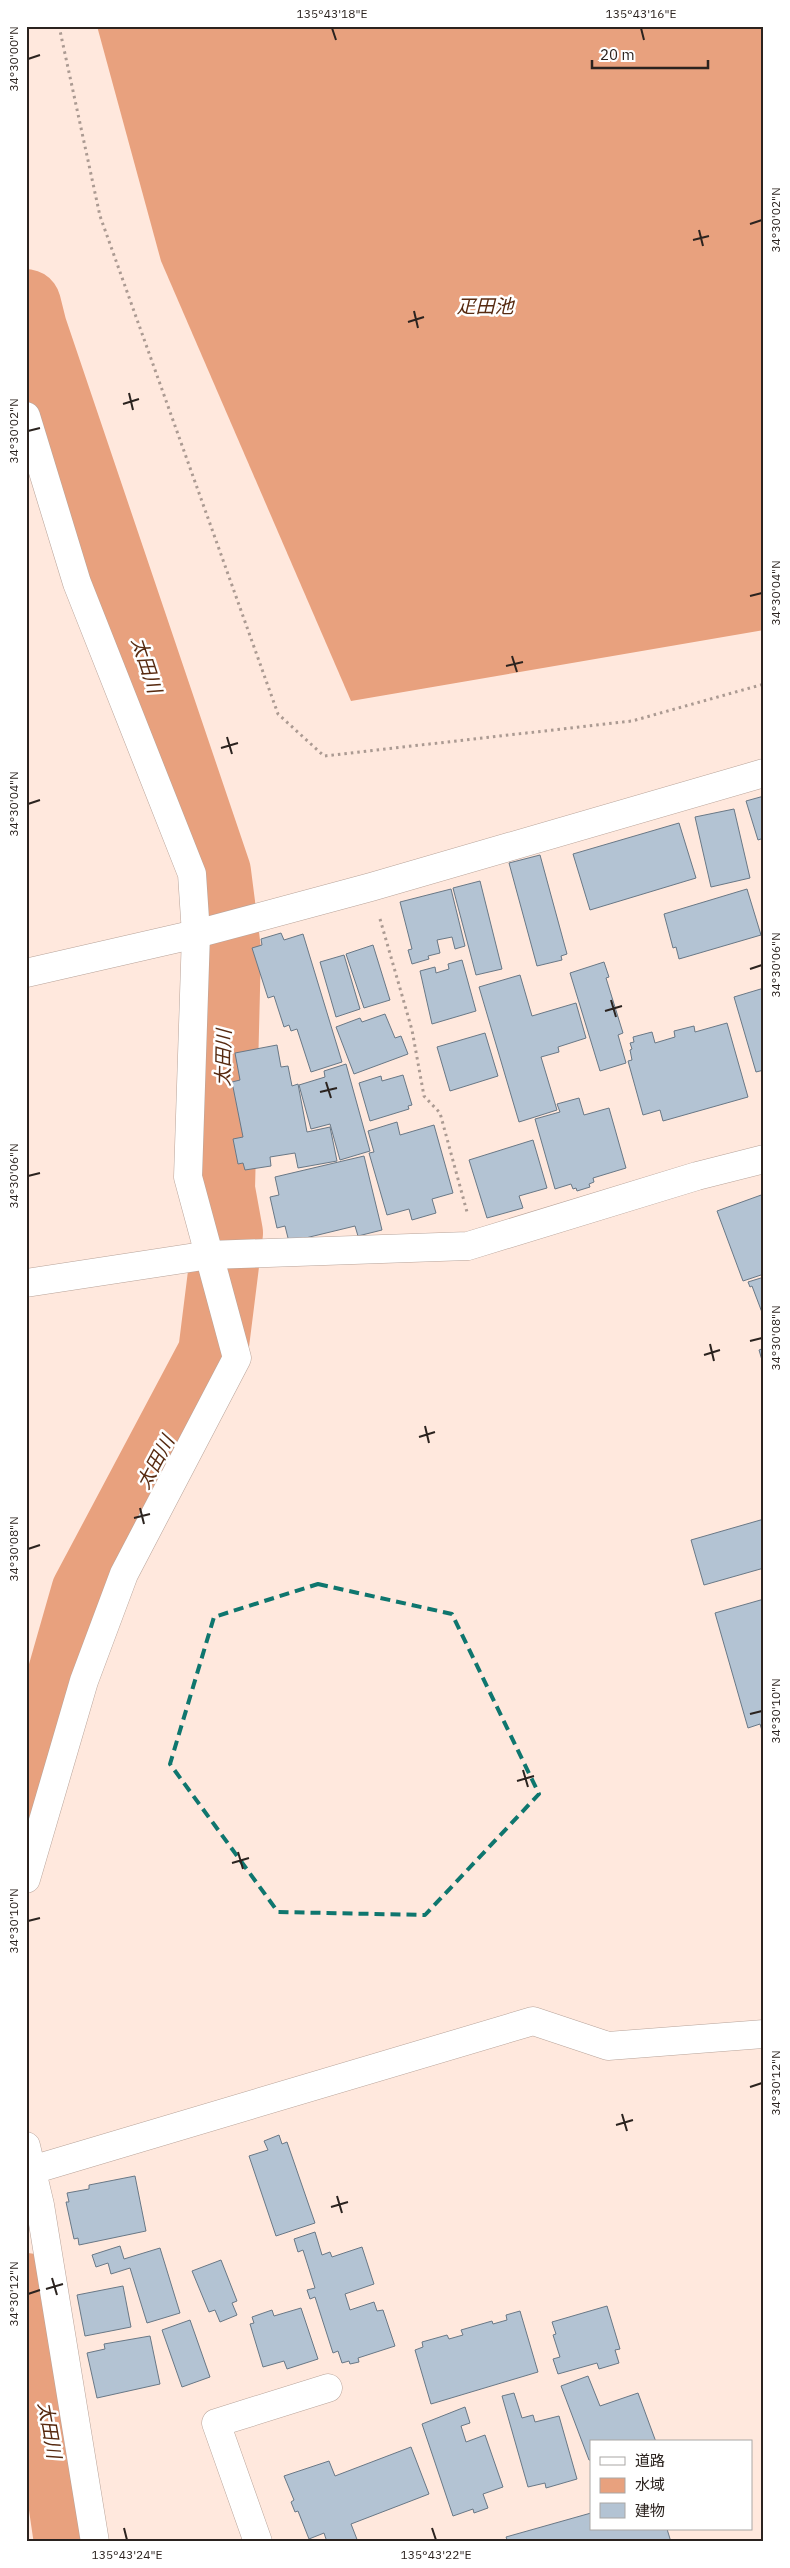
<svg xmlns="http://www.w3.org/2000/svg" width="790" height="2568" font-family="'IBM Plex Sans','Noto Sans JP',sans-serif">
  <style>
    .water { fill: #e8a17e }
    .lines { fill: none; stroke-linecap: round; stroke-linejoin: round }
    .river { stroke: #e8a17e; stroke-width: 70 }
    .building { fill: #b3c3d3; stroke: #697886 }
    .minor-casing { stroke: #b8a399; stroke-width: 29 }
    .path { stroke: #ab9a92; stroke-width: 3; stroke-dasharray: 2.5 4; stroke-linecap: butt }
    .minor { stroke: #fff; stroke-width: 28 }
    .marked { fill: none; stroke: #0f766e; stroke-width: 4; stroke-dasharray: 10 6; stroke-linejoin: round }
    .ticks { fill: none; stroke: #2b231f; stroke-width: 2 }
    .labels { text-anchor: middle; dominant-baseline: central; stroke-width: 5; stroke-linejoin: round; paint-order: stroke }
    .water-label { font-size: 19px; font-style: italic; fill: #572a10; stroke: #fff }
    .neatline { fill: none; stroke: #2b231f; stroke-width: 2 }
    .ticks-label { font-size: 12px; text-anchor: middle; fill: #2b231f }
  </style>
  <rect width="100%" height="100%" fill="#ffe8dd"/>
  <polygon class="water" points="97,26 764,26 764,630 351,701 161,261"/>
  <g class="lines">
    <g class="river">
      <polyline points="26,304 32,328 216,872 226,950 220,1189 228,1233 213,1353 86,1592 26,1802"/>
      <polyline points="26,2288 57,2460 69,2542"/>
    </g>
  </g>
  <g class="building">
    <polygon points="764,796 764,838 758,840 746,801"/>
    <polygon points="734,809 750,878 711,887 695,817"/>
    <polygon points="679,823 696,878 590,910 573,854"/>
    <polygon points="540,855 567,954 561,956 562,960 537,966 509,863"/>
    <polygon points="480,881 502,969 476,975 453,888"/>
    <polygon points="451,889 465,946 455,949 452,937 437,940 440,953 428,956 429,959 412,964 408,950 412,949 400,902"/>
    <polygon points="747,889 761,935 679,959 676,947 673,948 664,914"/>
    <polygon points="281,933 284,940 303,934 342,1062 311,1072 297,1029 291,1031 289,1025 284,1027 274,996 268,998 252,948 262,945 261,939"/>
    <polygon points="373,945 390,1000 364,1008 346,954"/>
    <polygon points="344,955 360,1009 336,1017 320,962"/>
    <polygon points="462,960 476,1011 432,1024 420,971 435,967 436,973 449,969 448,964"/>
    <polygon points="604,962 609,977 606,978 623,1033 618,1035 626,1063 600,1071 570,973"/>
    <polygon points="520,975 532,1016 576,1003 586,1038 558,1047 559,1052 541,1057 557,1110 519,1122 479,987"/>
    <polygon points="764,988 764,1070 756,1072 734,997"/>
    <polygon points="385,1014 395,1038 401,1036 408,1054 354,1074 336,1027 360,1018 362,1022"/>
    <polygon points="727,1023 748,1097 663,1121 660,1110 643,1115 628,1061 632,1060 630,1050 632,1049 630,1043 634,1042 633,1037 652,1032 655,1043 675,1037 674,1031 694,1026 695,1032"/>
    <polygon points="485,1033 498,1076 450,1091 437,1047"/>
    <polygon points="277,1045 281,1067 288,1066 292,1086 298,1084 307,1132 330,1127 337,1161 298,1168 295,1153 270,1157 271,1166 245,1170 243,1163 238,1164 233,1139 243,1137 232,1082 240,1080 235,1053"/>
    <polygon points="346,1064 370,1151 340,1160 330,1124 311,1129 299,1085 325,1077 324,1071"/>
    <polygon points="403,1075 412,1105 408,1106 409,1109 370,1121 359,1083 381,1076 382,1081"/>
    <polygon points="579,1098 584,1115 609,1108 626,1168 593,1178 594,1182 589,1184 590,1187 577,1191 576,1188 573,1189 571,1184 555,1189 535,1119 560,1112 557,1104"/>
    <polygon points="397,1122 400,1135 434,1125 453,1193 432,1199 436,1213 412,1220 409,1209 387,1215 369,1153 374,1152 368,1131"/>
    <polygon points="533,1140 547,1188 519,1196 523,1208 487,1218 469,1160"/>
    <polygon points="364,1156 382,1230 358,1236 355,1226 289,1242 285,1226 277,1228 270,1197 279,1195 275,1177"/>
    <polygon points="764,1194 764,1274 743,1281 717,1211"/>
    <polygon points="764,1277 764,1315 763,1315 752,1286 750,1287 748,1282"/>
    <polygon points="764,1348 764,1367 759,1350"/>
    <polygon points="764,1519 764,1568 704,1585 691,1540"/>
    <polygon points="764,1599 764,1737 760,1724 748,1728 715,1613"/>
    <polygon points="279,2135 282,2144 287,2142 315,2223 276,2236 249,2156 268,2150 264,2141"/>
    <polygon points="135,2176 146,2231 79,2245 78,2238 74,2239 66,2202 69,2202 67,2193 89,2189 89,2185"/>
    <polygon points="315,2232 322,2255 330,2252 332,2257 362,2247 374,2284 345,2294 350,2310 374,2302 377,2311 383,2310 395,2346 358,2358 359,2362 350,2364 349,2361 342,2363 338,2351 333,2353 315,2297 310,2299 307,2290 315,2288 303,2250 298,2252 294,2239"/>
    <polygon points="120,2246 124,2259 160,2248 180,2313 147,2323 130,2268 111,2274 108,2263 96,2267 92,2255"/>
    <polygon points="221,2260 237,2301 232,2303 237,2315 220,2322 215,2310 209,2312 192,2271"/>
    <polygon points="123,2286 131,2327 85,2336 77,2295"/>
    <polygon points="607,2306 620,2349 615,2350 619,2363 599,2369 597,2363 558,2374 553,2359 560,2357 553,2335 556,2334 552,2322"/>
    <polygon points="301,2308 318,2359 287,2369 284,2361 263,2367 250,2324 254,2323 252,2317 272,2310 274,2316"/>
    <polygon points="520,2311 538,2372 431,2404 415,2350 423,2347 422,2342 447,2335 449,2339 463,2335 461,2330 492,2321 493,2324 507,2320 506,2315"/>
    <polygon points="190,2320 210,2377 182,2387 162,2330"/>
    <polygon points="150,2336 160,2384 97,2398 87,2353 105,2349 104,2344"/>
    <polygon points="588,2376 600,2406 638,2393 656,2442 591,2442 591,2460 589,2460 561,2386"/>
    <polygon points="514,2393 522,2418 533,2415 535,2422 559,2416 577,2479 546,2488 545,2483 528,2487 502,2396"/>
    <polygon points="465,2407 470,2423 461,2426 466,2442 485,2435 503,2487 483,2494 488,2508 474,2513 473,2509 453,2516 422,2424"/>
    <polygon points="411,2447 429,2494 351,2524 358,2542 327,2542 324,2533 309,2539 298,2511 295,2512 291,2502 294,2500 284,2476 329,2461 335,2476"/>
    <polygon points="591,2513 591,2529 667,2529 671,2542 508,2542 506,2537"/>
  </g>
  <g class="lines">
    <g class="minor-casing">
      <g id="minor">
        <polyline points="26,416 77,583 192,874 196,934 188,1177 237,1358 124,1574 84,1681 26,1879"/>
        <polyline points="26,973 196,934 371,887 764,773"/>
        <polyline points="26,1283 209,1255 468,1246 697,1176 764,1159"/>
        <polyline points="26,2146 40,2205 95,2542"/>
        <polyline points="32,2170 533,2021 608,2046 764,2034"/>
        <polyline points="258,2542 216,2423 328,2388"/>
      </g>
    </g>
    <g class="path">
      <polyline points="59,26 100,216 278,714 324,756 632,721 764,684"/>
      <polyline points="380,919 412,1030 424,1096 440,1113 467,1212"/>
    </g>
    <use href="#minor" class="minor"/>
  </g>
  <path class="marked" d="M318 1584 452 1614 539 1794 425 1915 278 1912 170 1764 214 1617Z"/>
  <path class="ticks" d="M332 28 336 40M641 28 644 40M28 59 40 55M750 224 762 220M699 230 703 246M693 240 709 236M414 311 418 328M408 322 424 317M129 393 133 410M123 404 139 399M28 431 40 428M750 596 762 593M512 656 517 672M506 666 523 662M227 737 232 754M221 748 238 743M28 804 40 800M750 969 762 965M611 1000 616 1017M605 1011 622 1006M326 1082 331 1098M320 1092 337 1088M28 1176 40 1173M750 1341 762 1338M710 1344 714 1361M704 1355 720 1350M425 1426 429 1443M419 1437 435 1432M140 1508 144 1524M134 1518 150 1514M28 1549 40 1545M750 1714 762 1711M523 1770 528 1787M517 1781 534 1776M238 1852 243 1869M232 1863 249 1858M28 1921 40 1918M750 2087 762 2083M622 2114 627 2131M616 2125 633 2120M337 2196 342 2213M331 2207 348 2202M52 2278 57 2295M46 2289 63 2284M28 2294 40 2290M124 2528 127 2540M432 2528 436 2540"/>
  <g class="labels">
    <g class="water-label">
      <text x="485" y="306">疋田池</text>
      <text transform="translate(147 665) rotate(72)">太田川</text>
      <text transform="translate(223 1058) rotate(-89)">太田川</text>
      <text transform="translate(155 1462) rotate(-62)">太田川</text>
      <text transform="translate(50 2430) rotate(80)">太田川</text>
    </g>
  </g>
  <rect width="790" height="2568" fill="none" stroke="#ffffff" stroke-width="55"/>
  <rect x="590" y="2440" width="162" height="90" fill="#ffffff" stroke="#aaa7a5"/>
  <rect x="600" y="2457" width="25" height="8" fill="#ffffff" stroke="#aaa7a5"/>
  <text x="635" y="2466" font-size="15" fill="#2b231f">道路</text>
  <rect x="600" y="2478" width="25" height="15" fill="#e8a17e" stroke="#aaa7a5"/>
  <text x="635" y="2490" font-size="15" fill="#2b231f">水域</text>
  <rect x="600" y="2503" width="25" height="15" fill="#b3c3d3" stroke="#aaa7a5"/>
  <text x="635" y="2516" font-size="15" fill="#2b231f">建物</text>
  <path d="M592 60v8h116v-8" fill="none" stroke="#2b231f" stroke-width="2.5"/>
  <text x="600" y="60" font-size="15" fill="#2b231f" stroke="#ffffff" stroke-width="4" paint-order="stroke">20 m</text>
  <rect x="28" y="28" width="734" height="2512" class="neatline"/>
  <g class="ticks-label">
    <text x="332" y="18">135°43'18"E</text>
    <text x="641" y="18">135°43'16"E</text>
    <text transform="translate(14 59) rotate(-90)" y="4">34°30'00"N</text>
    <text transform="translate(776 220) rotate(-90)" y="4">34°30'02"N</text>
    <text transform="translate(14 431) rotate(-90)" y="4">34°30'02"N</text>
    <text transform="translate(776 593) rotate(-90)" y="4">34°30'04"N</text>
    <text transform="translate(14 804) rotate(-90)" y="4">34°30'04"N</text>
    <text transform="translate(776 965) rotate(-90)" y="4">34°30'06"N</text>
    <text transform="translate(14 1176) rotate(-90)" y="4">34°30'06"N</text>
    <text transform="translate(776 1338) rotate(-90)" y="4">34°30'08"N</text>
    <text transform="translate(14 1549) rotate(-90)" y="4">34°30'08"N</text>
    <text transform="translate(776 1711) rotate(-90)" y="4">34°30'10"N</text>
    <text transform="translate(14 1921) rotate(-90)" y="4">34°30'10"N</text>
    <text transform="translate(776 2083) rotate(-90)" y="4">34°30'12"N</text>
    <text transform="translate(14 2294) rotate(-90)" y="4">34°30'12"N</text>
    <text x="127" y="2559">135°43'24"E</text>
    <text x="436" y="2559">135°43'22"E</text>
  </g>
</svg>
